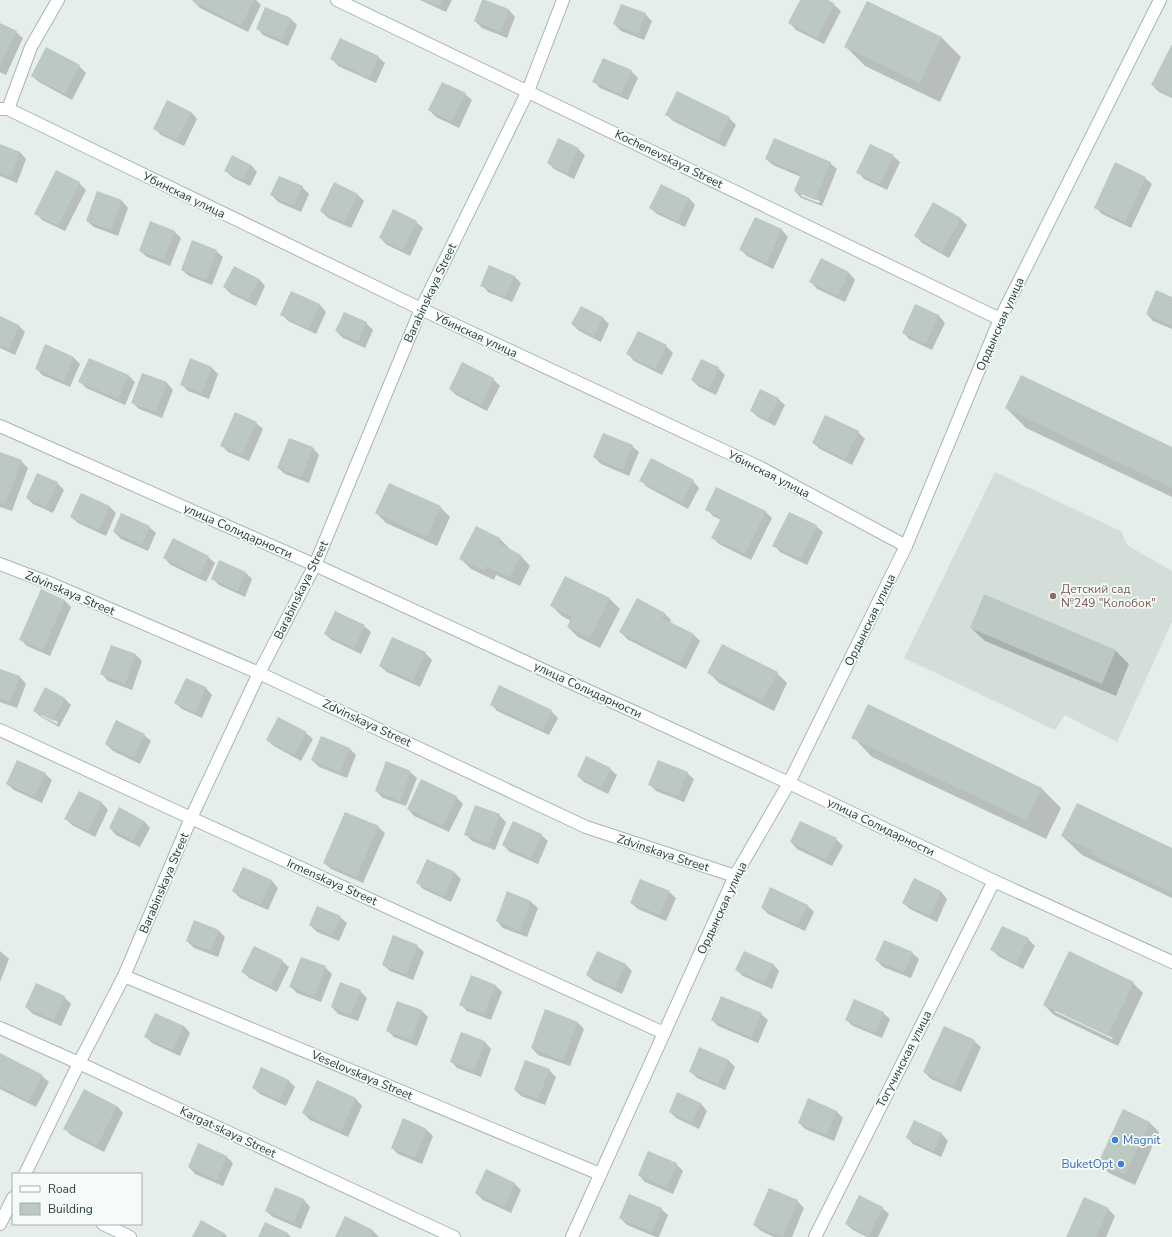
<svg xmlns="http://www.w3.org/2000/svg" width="1172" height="1237" font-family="'Nunito Sans',sans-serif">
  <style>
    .built { fill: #d4ded8 }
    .shadow { fill: #0003; fill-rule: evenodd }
    .building { fill: #bbc9c2 }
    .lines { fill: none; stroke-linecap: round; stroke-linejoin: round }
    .minor-casing { stroke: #a8b6b0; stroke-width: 14 }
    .minor { stroke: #fff; stroke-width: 12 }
    .education-dot { fill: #8d6e63; stroke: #f7fbf8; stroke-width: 1.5 }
    .shop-dot { fill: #3f7fe0; stroke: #f7fbf8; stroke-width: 1.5 }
    .labels { text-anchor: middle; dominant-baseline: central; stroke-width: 3.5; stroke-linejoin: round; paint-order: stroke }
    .street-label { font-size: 12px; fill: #254036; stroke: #f7fbf8 }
    .education-label { font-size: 12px; fill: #785e54; stroke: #f7fbf8; text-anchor: start }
    .shop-label { font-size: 12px; fill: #366cbe; stroke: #f7fbf8; text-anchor: start }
  </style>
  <rect width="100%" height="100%" fill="#e6eeea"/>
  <polygon class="built" points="995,472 1121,531 1127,545 1172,571 1172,622 1117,742 1065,715 1055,730 904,658"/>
  <g class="shadow">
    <polygon points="194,0 256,0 261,5 248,32 200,8 193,1"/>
    <polygon points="420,0 452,0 446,12"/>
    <polygon points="483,0 509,10 515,17 507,38 482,28 475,21"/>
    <polygon points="801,0 825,0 834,5 841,11 824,44 796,30 790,23"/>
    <polygon points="645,14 652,21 644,40 621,31 614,24"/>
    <polygon points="291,19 297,25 288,46 263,35 257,28"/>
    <polygon points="0,24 16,32 23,38 6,75 0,72"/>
    <polygon points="941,37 961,57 940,102 865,66 846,47"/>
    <polygon points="1172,46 1172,98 1159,92 1152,85"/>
    <polygon points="378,57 385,63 376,83 338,66 332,59"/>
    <polygon points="79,66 86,73 72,100 39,82 32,76"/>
    <polygon points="631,71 638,78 628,100 600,88 594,82"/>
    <polygon points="465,94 472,100 459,128 436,117 429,110"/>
    <polygon points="191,112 197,119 184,146 161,135 155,129"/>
    <polygon points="667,115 729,118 736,125 725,147 673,121"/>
    <polygon points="0,145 20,152 26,159 17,183 0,176"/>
    <polygon points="578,149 585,155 574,179 554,169 548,163"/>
    <polygon points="893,156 900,162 887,190 864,179 858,172"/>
    <path d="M766 159 830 163 837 169 822 206 801 198 795 191 801 177 773 165ZM801 194 820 201 819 203 801 196Z"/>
    <polygon points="251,165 257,172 250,186 232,177 226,171"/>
    <polygon points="1145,178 1152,184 1131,228 1102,214 1095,207"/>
    <polygon points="79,183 86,190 65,231 42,220 36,213"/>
    <polygon points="661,185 689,198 695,205 685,227 657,214 650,208"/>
    <polygon points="302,187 309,194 301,212 278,202 272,195"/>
    <polygon points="98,193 122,201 128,208 118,236 94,227 87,221"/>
    <polygon points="357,194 364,201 351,228 328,218 321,211"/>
    <polygon points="755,218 782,230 788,237 773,269 747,256 740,249"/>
    <polygon points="960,218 967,225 949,258 922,243 916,236"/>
    <polygon points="416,222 423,228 410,256 387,245 380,238"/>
    <polygon points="174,231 181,238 170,266 147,257 140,251"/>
    <polygon points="216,251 223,257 212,285 189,276 182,270"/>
    <polygon points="821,260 849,273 855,280 845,302 817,289 811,282"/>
    <polygon points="234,267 259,279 265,286 256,306 231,294 224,287"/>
    <polygon points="514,276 521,283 512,302 488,292 482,285"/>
    <polygon points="292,292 320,305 326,312 316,334 288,321 282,315"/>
    <polygon points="1172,298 1172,329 1153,321 1147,314"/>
    <polygon points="916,305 939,316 945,323 932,350 909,339 903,332"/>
    <polygon points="581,307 603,318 609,324 601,342 579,331 572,324"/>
    <polygon points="0,318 19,326 25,332 15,355 0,348"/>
    <polygon points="366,323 373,330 365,348 343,338 336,331"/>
    <polygon points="46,346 74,358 80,364 70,387 42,375 36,368"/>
    <polygon points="666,346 673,353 662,375 634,361 628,354"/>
    <polygon points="191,360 212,368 218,374 209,399 188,391 182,385"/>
    <polygon points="718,368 725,375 716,395 699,387 692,380"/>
    <polygon points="129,376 135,382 125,405 86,388 80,381"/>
    <polygon points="493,379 500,386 487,411 456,395 450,389"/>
    <polygon points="167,383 173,390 162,418 139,409 132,402"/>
    <polygon points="778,399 785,405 775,426 758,417 751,411"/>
    <polygon points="1006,408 1172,448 1172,497 1026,428"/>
    <polygon points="256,423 263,429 249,461 228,452 221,445"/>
    <polygon points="858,432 865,439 852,465 820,449 813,443"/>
    <polygon points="289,439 313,448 319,455 309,483 285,474 278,468"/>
    <polygon points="632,446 639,452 629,476 601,464 594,457"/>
    <polygon points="0,453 21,461 28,468 12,511 0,507"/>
    <polygon points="641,480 693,481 699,488 688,509 647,487"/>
    <polygon points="57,483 64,490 53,513 33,504 27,498"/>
    <polygon points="109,506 116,513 106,536 78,523 71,517"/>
    <polygon points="440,507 450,517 437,546 386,523 376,513"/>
    <polygon points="707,509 765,511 772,518 751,560 719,544 713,538 721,520 713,516"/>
    <polygon points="816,526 823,532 807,565 780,552 774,545"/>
    <polygon points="149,527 156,533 148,551 121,539 114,532"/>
    <polygon points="476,528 500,539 510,549 520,555 530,566 520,586 496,575 494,580 471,569 461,559"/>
    <polygon points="208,557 215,563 206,582 171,565 164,558"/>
    <polygon points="220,561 246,573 252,579 245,597 219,585 212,578"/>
    <polygon points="42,591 65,601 71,607 50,656 27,646 20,639"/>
    <polygon points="610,599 620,609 600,648 578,637 568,627 571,621 562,616 552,606"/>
    <polygon points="664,613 671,620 670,623 694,635 700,641 686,669 627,639 621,632"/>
    <polygon points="364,626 371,632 361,654 332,640 325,634"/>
    <polygon points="971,628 1116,651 1129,664 1116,696 985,641"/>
    <polygon points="425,653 432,660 420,687 387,672 380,666"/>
    <polygon points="136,655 142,661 132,690 108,681 102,674"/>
    <polygon points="0,670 20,677 26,684 17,708 0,702"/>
    <polygon points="709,673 777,673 787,683 774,711 719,683"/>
    <polygon points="186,679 206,688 212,695 202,718 182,709 175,703"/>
    <path d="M64 698 71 705 59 727 41 717 34 711ZM41 714 58 722 57 724 41 716Z"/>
    <polygon points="491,704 551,711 558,718 549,735 497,711"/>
    <polygon points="306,733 313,739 301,761 274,746 267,740"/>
    <polygon points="144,735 151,741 140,764 113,751 106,744"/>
    <polygon points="322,737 350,749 356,755 347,778 319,767 312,760"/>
    <polygon points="853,737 1041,788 1061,808 1046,839 872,757"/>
    <polygon points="610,769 617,775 608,794 584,782 578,776"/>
    <polygon points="410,772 417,778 406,806 383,798 376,791"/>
    <polygon points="687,773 694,779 684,802 656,791 649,784"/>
    <polygon points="45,774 52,780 42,803 14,790 7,784"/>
    <polygon points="79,792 102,803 108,810 95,837 72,825 66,819"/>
    <polygon points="456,797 463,804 449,832 414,816 408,809"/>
    <polygon points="499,815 506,822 495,850 472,841 465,834"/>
    <polygon points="144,821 150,828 140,847 116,835 110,828"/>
    <polygon points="378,827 385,833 363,883 331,869 324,863"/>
    <polygon points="541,835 548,841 538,864 510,852 503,845"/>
    <polygon points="1062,836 1172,849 1172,898 1082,855"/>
    <polygon points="836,839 843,846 832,866 797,849 791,842"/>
    <polygon points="427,860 455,873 461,879 451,902 423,889 417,882"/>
    <polygon points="244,868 272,881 278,888 268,910 240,898 233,891"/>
    <polygon points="914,879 941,892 947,899 937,922 910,909 903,903"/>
    <polygon points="669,892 676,898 666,921 638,909 631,903"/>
    <polygon points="507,893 531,902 538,908 527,937 503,928 497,921"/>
    <polygon points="807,905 814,912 805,931 768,914 762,908"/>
    <polygon points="340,917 347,923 339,941 317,932 310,925"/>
    <polygon points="219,931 225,937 218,957 194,948 187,941"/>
    <polygon points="1028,939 1035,946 1023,969 998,956 992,949"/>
    <polygon points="417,946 424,952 413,980 390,971 383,965"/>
    <polygon points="0,951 9,959 0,982"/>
    <polygon points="744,952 773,964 779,971 772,989 743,976 736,970"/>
    <polygon points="912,953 919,959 911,978 883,967 876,960"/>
    <polygon points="282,961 289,967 277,992 249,978 243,972"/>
    <polygon points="625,964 632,971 622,994 594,981 587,975"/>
    <polygon points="325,967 332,974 321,1002 297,993 291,987"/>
    <path d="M1133 983 1143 993 1118 1046 1054 1015 1044 1005ZM1055 1010 1113 1038 1112 1039 1055 1012Z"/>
    <polygon points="495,985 502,992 491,1020 467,1011 461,1005"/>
    <polygon points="360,991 367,998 358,1021 338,1014 332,1007"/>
    <polygon points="64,997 71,1004 61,1026 33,1014 26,1007"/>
    <polygon points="422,1011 428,1017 417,1046 394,1037 387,1030"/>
    <polygon points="883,1013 890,1019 882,1038 853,1026 846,1020"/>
    <polygon points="761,1014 768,1020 758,1043 718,1026 712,1020"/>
    <polygon points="577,1022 584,1029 570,1066 538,1055 532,1048"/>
    <polygon points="184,1026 190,1033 180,1056 152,1043 145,1036"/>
    <polygon points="461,1033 485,1042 491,1049 481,1077 457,1068 451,1061"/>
    <polygon points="974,1041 981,1047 961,1092 931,1079 924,1072"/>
    <polygon points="0,1054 42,1076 49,1082 36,1107 0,1089"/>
    <polygon points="728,1060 735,1067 725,1090 697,1078 690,1071"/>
    <polygon points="549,1070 556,1077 545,1105 521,1096 515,1090"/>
    <polygon points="288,1080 295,1087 286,1106 260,1094 253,1088"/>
    <polygon points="317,1082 356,1099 362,1106 348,1137 310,1120 303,1113"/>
    <polygon points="678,1094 701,1104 707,1111 699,1129 676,1118 670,1112"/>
    <polygon points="809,1100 837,1112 843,1118 834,1141 805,1129 799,1123"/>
    <polygon points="117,1106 123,1113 104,1152 71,1135 65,1129"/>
    <polygon points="914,1121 942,1134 948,1141 941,1157 913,1144 907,1137"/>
    <polygon points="1149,1122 1159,1132 1135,1185 1109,1173 1099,1163"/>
    <polygon points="427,1130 433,1136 422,1164 398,1154 392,1148"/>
    <polygon points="199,1144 227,1157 233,1163 223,1186 195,1174 189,1167"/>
    <polygon points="676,1164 683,1171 673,1194 645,1182 639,1175"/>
    <polygon points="514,1183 521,1190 511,1213 483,1200 476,1193"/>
    <polygon points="276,1188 304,1200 310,1207 301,1229 273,1217 266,1211"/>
    <polygon points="797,1201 804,1208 792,1237 774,1237 761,1231 754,1225"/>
    <polygon points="882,1208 889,1214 878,1237 867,1237 853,1230 846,1224"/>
    <polygon points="661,1209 668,1215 659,1237 656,1237 627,1225 620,1218"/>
    <polygon points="1108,1209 1115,1216 1106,1237 1067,1237"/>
    <polygon points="345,1218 373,1231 379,1237 336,1237"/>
    <polygon points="224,1233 227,1237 193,1237"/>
    <polygon points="287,1233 291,1237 259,1237"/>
  </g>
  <g class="building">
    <polygon points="193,0 254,0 241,26 192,1"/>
    <polygon points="424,0 442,0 439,7"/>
    <polygon points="482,0 485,0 509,9 501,32 474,21"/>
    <polygon points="800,0 828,0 835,4 817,38 788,23"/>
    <polygon points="867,1 942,37 920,83 844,47"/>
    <polygon points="621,4 646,13 638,34 613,24"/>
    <polygon points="265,7 291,18 282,40 256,29"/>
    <polygon points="0,23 17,31 0,66"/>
    <polygon points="340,38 379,56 369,78 330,59"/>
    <polygon points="1172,44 1172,96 1151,85"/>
    <polygon points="46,47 80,65 65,94 31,76"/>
    <polygon points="603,58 632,70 621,94 592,82"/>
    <polygon points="442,82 466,93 452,122 428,110"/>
    <polygon points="677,91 730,117 718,141 665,115"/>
    <polygon points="167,100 191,112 177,140 153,129"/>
    <polygon points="558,138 579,148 567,173 547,163"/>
    <polygon points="774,138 831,162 815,200 794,191 801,174 765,159"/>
    <polygon points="0,144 20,152 11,177 0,173"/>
    <polygon points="870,144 894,155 880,184 856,173"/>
    <polygon points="232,155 251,165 243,180 224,171"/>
    <polygon points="1115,162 1146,177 1125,222 1094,208"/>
    <polygon points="56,170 80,182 58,226 34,214"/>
    <polygon points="279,176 303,186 294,206 270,195"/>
    <polygon points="334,182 358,194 344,222 320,211"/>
    <polygon points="661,184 689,198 678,222 649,208"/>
    <polygon points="97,191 122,200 111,230 86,221"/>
    <polygon points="933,202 961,218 942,252 914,236"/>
    <polygon points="393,209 417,221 403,250 379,238"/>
    <polygon points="755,217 782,229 767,263 739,250"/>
    <polygon points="150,221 175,231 164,260 139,251"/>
    <polygon points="192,240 217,250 206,280 181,270"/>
    <polygon points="821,258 849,272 838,296 809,282"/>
    <polygon points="489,265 515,276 505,297 480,286"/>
    <polygon points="234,266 259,279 249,300 223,287"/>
    <polygon points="1156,290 1172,297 1172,326 1146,314"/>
    <polygon points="291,291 320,304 309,329 280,315"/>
    <polygon points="915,304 939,315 926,344 902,333"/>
    <polygon points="581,306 603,317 594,336 571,324"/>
    <polygon points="344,312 367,322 358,342 335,331"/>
    <polygon points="0,316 19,325 9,349 0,345"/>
    <polygon points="638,331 667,345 655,369 626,354"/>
    <polygon points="45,344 74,357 64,381 35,369"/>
    <polygon points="89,358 129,375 118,399 78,382"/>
    <polygon points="190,358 212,367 202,393 180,385"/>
    <polygon points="701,359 719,367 709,389 691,380"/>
    <polygon points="462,362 494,378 481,405 449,389"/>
    <polygon points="142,373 167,382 156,412 131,403"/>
    <polygon points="1021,375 1172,447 1172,488 1005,408"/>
    <polygon points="760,389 779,398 768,420 750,411"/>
    <polygon points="235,412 257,422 242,455 220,446"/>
    <polygon points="825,415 859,431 845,459 812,443"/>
    <polygon points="603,433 633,445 623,470 593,457"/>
    <polygon points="289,438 313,447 302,477 277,468"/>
    <polygon points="0,452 22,460 5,505 0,503"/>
    <polygon points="651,458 694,480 682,503 639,481"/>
    <polygon points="37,473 58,482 46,507 26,498"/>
    <polygon points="389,483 441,506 427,537 375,513"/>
    <polygon points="716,487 766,511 745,554 711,538 721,518 705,510"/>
    <polygon points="81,493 110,506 99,530 70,517"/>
    <polygon points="789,512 817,525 801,559 772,546"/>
    <polygon points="121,513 150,526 142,545 113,532"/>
    <polygon points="476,526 500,538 498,543 521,555 510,577 486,566 484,571 459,559"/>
    <polygon points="173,538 209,556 199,576 163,558"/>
    <polygon points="219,560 246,572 238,591 211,579"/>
    <polygon points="565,576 610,598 590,638 567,627 572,617 550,606"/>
    <polygon points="41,589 65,600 43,650 19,640"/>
    <polygon points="984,594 1116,650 1102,684 970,628"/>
    <polygon points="637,598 665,613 662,618 694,634 680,663 619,632"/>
    <polygon points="335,611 365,625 354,648 324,634"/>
    <polygon points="392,637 426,652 413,681 379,666"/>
    <polygon points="722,644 778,672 763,701 707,673"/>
    <polygon points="111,645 136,654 125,684 100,674"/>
    <polygon points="0,669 20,676 10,702 0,699"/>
    <polygon points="186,678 206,687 195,713 174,703"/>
    <polygon points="499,685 552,710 543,730 490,705"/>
    <polygon points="45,687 65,698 53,721 33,711"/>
    <polygon points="868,704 1042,788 1026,820 851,738"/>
    <polygon points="278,717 307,732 294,755 266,740"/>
    <polygon points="116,720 145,734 134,758 105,744"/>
    <polygon points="321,736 350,748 340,773 311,760"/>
    <polygon points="586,756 611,768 601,788 577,776"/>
    <polygon points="17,760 46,773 35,797 6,784"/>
    <polygon points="658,760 688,772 678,796 648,785"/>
    <polygon points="386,761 411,771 400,801 375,791"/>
    <polygon points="421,779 457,796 443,826 407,809"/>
    <polygon points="79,791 102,802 88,831 64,819"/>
    <polygon points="1077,803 1172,848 1172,893 1091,854 1093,851 1061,836"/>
    <polygon points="475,805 500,814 489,844 464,835"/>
    <polygon points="119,807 144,821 133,841 109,828"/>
    <polygon points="345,812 379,826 356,877 323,863"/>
    <polygon points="513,821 542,834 531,858 502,845"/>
    <polygon points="800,821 837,838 826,860 790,842"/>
    <polygon points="427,859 455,872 444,896 416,883"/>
    <polygon points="243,867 272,880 261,905 232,891"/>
    <polygon points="914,878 941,891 930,916 902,903"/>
    <polygon points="640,879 670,891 660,915 630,903"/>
    <polygon points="770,887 808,905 798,925 761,908"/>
    <polygon points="507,891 531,901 520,931 496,921"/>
    <polygon points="317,906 341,916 332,935 309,925"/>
    <polygon points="194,920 219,930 211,951 186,941"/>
    <polygon points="1002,926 1029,938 1016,963 990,950"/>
    <polygon points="393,935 418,945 407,975 382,965"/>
    <polygon points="884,940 913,952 904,972 875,960"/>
    <polygon points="254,946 283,960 271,986 241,972"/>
    <polygon points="597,951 626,964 615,988 586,975"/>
    <polygon points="744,951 773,964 765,983 735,970"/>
    <polygon points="1069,951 1134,982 1108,1036 1043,1005"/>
    <polygon points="301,957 326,966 314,996 289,987"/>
    <polygon points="471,975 496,985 484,1014 459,1005"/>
    <polygon points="340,982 361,990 351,1015 331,1007"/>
    <polygon points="36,983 65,996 54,1020 25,1007"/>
    <polygon points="721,996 762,1013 751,1037 711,1020"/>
    <polygon points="854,999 884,1012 875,1033 845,1020"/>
    <polygon points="397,1001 422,1010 411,1040 386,1031"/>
    <polygon points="545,1009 578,1022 563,1061 531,1048"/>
    <polygon points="155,1013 184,1026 173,1050 144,1037"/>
    <polygon points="944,1026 975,1040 954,1086 923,1072"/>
    <polygon points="461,1032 485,1041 474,1071 450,1062"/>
    <polygon points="699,1047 729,1060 718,1084 689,1072"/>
    <polygon points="0,1053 43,1075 29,1101 0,1086"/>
    <polygon points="525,1060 550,1069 538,1099 514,1090"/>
    <polygon points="261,1067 289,1080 279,1100 252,1088"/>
    <polygon points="317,1080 356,1098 341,1131 302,1113"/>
    <polygon points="84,1089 117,1106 97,1146 63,1129"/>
    <polygon points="677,1092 701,1103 692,1123 669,1112"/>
    <polygon points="808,1098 837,1111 827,1135 798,1123"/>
    <polygon points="1123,1109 1150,1122 1125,1175 1098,1163"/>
    <polygon points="403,1118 427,1129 415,1158 391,1148"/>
    <polygon points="914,1120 942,1133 934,1151 906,1138"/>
    <polygon points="198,1143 227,1156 217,1180 188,1167"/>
    <polygon points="648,1151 677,1163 667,1188 638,1175"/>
    <polygon points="486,1169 515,1183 504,1207 475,1193"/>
    <polygon points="275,1187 304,1199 294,1223 265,1211"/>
    <polygon points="769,1188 798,1200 783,1237 753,1225"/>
    <polygon points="629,1194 662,1208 652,1232 619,1218"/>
    <polygon points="859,1195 883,1207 869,1236 845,1224"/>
    <polygon points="1084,1197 1109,1208 1096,1237 1066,1237"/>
    <polygon points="345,1216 373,1230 370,1237 335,1237"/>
    <polygon points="201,1220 224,1233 222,1237 192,1237"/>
    <polygon points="265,1222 288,1233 286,1237 258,1237"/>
  </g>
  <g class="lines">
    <g class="minor-casing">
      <g id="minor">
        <polyline points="337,0 1000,319"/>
        <polyline points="0,109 8,109 421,309 761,468 906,546"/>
        <polyline points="8,109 31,47 58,0"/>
        <polyline points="0,426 315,565 789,783 994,881 1172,962"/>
        <polyline points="0,564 47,582 259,673 586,827 735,876"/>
        <polyline points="0,730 191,818 664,1033"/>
        <polyline points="124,976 600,1174"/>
        <polyline points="0,1028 79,1063 454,1237"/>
        <polyline points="25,1174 79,1063 124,976 191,818 259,673 315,565 421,309 528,91 563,0"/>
        <polyline points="0,1224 13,1198"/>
        <polyline points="103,1224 130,1237"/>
        <polyline points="572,1237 735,876 789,783 906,546 1000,319 1160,0"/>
        <polyline points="815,1237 994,881"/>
      </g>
    </g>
    <use href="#minor" class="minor"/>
  </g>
  <circle class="education-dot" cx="1053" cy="596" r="4"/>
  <g class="shop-dot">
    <circle cx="1115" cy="1140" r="4"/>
    <circle cx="1121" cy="1164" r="4"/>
  </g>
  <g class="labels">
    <g class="street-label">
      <text transform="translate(669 159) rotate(26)">Kochenevskaya Street</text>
      <text transform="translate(184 195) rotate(26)">Убинская улица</text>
      <text transform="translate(430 293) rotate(-65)">Barabinskaya Street</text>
      <text transform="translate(1000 324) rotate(-66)">Ордынская улица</text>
      <text transform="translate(476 335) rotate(25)">Убинская улица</text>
      <text transform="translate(769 474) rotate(27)">Убинская улица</text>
      <text transform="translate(238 531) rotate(24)">улица Солидарности</text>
      <text transform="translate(301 590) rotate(-64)">Barabinskaya Street</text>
      <text transform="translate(70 593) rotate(23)">Zdvinskaya Street</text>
      <text transform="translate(870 620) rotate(-64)">Ордынская улица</text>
      <text transform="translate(588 690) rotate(25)">улица Солидарности</text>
      <text transform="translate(367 723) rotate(25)">Zdvinskaya Street</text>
      <text transform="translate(881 827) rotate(26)">улица Солидарности</text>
      <text transform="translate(663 853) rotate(18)">Zdvinskaya Street</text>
      <text transform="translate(332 882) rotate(24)">Irmenskaya Street</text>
      <text transform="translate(164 883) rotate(-67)">Barabinskaya Street</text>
      <text transform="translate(722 908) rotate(-65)">Ордынская улица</text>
      <text transform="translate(904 1059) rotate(-63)">Тогучинская улица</text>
      <text transform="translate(362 1075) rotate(23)">Veselovskaya Street</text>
      <text transform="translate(228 1132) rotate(25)">Kargat·skaya Street</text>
    </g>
    <g class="education-label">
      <text x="1061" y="589">Детский сад<tspan x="1061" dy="14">№249 "Колобок"</tspan></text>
    </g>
    <g class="shop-label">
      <text x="1123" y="1140">Magnit</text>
      <text x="1113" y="1164" text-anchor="end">BuketOpt</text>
    </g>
  </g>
  <rect x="12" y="1173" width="130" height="52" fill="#f7fbf8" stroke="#a3b0aa"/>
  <rect x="20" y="1186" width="20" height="6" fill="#ffffff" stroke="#a3b0aa"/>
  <text x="48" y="1193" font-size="12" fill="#254036">Road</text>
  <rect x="20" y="1203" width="20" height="12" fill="#bbc9c2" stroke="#a3b0aa"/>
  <text x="48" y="1213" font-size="12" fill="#254036">Building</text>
</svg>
